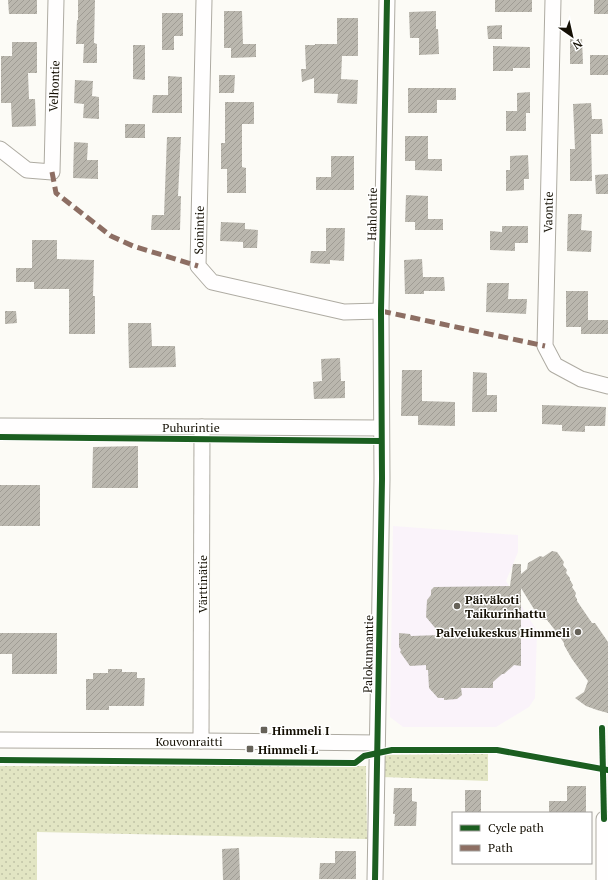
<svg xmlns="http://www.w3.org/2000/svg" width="608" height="880" font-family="'PT Serif',serif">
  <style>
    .education { fill: #faf3fa }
    .grass { fill: url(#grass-dots) }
    .building { fill: url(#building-hatch) }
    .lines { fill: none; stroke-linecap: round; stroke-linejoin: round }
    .minor-casing { stroke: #aeaba2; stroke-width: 17 }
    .minor { stroke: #fffefe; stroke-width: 15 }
    .quiet { stroke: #8d6e63; stroke-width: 5; stroke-dasharray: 10 5; stroke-linecap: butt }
    .cycleway-casing { stroke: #fff; stroke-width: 8 }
    .cycleway { stroke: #1b5e20; stroke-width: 6 }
    .poi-dot { fill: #666259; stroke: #fff; stroke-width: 1.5 }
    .labels { text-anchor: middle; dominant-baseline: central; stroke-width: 3; stroke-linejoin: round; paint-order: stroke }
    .street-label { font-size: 12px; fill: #151004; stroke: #fff }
    .poi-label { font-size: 12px; font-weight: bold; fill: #151004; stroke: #fff; text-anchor: start }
  </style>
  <defs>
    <pattern id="grass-dots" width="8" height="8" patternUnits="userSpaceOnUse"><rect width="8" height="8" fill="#e2e5c3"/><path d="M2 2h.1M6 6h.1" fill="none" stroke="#c1c3a6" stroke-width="1.8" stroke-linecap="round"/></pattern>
    <pattern id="building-hatch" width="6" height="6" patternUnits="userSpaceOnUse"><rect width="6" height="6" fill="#bab7ae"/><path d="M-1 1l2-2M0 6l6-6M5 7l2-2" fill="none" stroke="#9f9c94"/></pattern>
  </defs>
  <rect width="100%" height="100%" fill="#fcfbf6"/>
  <polygon class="education" points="393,526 518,535 518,552 506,581 537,631 535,698 529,707 496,727 403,727 390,717"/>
  <g class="grass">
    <polygon points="488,754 488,781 383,777 385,755"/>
    <polygon points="0,766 366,766 367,839 37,832 37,880 0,880"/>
  </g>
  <g class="building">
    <polygon points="8,0 37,0 37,14 9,14"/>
    <polygon points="78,0 95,0 94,43 97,44 97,63 83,63 84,44 76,44 77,20 78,20"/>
    <rect x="495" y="0" width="37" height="12"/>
    <rect x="594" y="0" width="14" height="14"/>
    <polygon points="224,11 242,11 243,44 256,44 256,57 231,58 231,48 224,48"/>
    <polygon points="436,11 436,29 438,29 439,54 419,55 419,38 410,38 409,12"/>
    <polygon points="162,13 183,13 183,36 174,36 174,50 162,50"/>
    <polygon points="337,18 358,18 358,56 342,56 341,79 358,80 357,104 337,103 338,94 314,93 314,78 302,82 301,69 306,69 305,45 315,45 315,44 337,44"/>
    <polygon points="502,25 502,39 488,39 487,26"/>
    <polygon points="570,39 582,39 583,64 570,64"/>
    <polygon points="12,42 37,42 37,73 28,73 29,99 35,99 36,126 12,127 11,103 1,103 1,56 12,56"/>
    <polygon points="133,45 145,45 145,80 133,79"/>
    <polygon points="493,46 530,47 530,68 513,68 513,71 493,71"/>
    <rect x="590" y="55" width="18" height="20"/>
    <polygon points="219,75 235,75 234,93 219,93"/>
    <polygon points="168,76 182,77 182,113 152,113 153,95 168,95"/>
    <polygon points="75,80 93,81 92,96 99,97 99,119 83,118 84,104 74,103"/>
    <polygon points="408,88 456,88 456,100 437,100 437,113 408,113"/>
    <polygon points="530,92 530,113 526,113 526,131 506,131 506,111 517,111 517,93"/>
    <polygon points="225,102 254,102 254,124 242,124 242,167 246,168 246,193 227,193 227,169 221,169 221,143 225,143"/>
    <polygon points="591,103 592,119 602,119 603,134 591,134 592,181 570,181 570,149 575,149 573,104"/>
    <rect x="125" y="124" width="20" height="14"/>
    <polygon points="405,136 428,136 428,159 442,159 442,171 415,170 415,161 405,161"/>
    <polygon points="167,137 181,137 178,196 181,196 180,230 151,230 152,215 164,215"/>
    <polygon points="74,142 88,143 87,160 98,160 98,179 73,178"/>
    <polygon points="528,155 529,179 524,179 524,190 506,191 506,170 510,170 510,156"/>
    <polygon points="331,156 354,156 354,190 316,190 316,177 331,177"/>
    <polygon points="608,174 608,194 596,194 595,175"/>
    <polygon points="406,195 428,196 428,219 443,219 443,230 415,230 415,222 405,222"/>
    <polygon points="568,214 582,214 581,230 592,231 591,252 567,251"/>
    <polygon points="221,222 245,223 245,229 258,230 257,248 243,248 243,242 220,241"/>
    <polygon points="502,226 528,226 528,243 515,243 515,251 490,250 490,231 502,232"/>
    <polygon points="326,228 345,228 344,261 330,260 330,264 310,263 311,251 326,251"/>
    <polygon points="32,240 57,240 57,259 94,260 93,296 95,296 95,334 69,334 69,289 34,289 34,282 16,282 16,268 32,268"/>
    <polygon points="422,259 423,277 444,277 445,291 424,291 424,294 405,294 404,260"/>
    <polygon points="487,283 509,283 508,299 527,299 526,314 486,312"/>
    <polygon points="566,291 588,291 588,320 608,320 608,334 581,334 581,327 566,327"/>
    <polygon points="5,311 16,311 17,323 5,324"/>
    <polygon points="128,323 151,323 152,346 175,346 176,367 129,368"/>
    <polygon points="340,358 341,381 345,381 345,398 314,399 313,382 322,381 321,359"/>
    <polygon points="402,370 422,370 422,401 455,402 455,426 418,425 418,416 401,416"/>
    <polygon points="473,372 487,373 487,395 497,395 497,412 472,412"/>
    <polygon points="542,405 606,407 605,426 585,426 585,432 562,431 562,425 542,424"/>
    <polygon points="138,446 138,488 92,488 93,447"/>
    <rect x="0" y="485" width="40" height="41"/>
    <polygon points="552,551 557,552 564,562 563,565 567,570 566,573 570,578 570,580 573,585 572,587 576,593 575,596 577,599 577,601 592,623 595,623 608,642 608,713 597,710 586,706 575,698 584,692 588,681 572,659 564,645 564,643 558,634 547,620 540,619 521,588 521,666 514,665 504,674 502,674 493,682 493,688 461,688 462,695 457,699 444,700 444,698 438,698 429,688 428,670 426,670 426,665 410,666 400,652 401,650 399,647 399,633 410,634 411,636 441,635 426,617 427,600 431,595 431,590 434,587 510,586 513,564 521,564 521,574 527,569 528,563 540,556 543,557"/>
    <polygon points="0,633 57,633 57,674 12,674 12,654 0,654"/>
    <polygon points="108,669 122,669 122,672 137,672 137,678 145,678 144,706 109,706 109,710 86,710 86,679 93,679 93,673 108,673"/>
    <polygon points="567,786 586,786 586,813 549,813 549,801 567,801"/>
    <polygon points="394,788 412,788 412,801 417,802 416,826 394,826 395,814 393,814"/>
    <rect x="465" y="790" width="16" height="23"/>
    <polygon points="239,848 240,880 223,880 222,849"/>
    <polygon points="335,851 356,851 356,879 319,879 320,863 335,863"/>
  </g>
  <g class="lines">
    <g class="minor-casing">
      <g id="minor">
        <polyline points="204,0 198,266 212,282 344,312 381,311"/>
        <polyline points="553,0 545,346 555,365 581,379 608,386"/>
        <polyline points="0,149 27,170 52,172 56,0"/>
        <polyline points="0,426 381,428"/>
        <polyline points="0,740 201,741 377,743"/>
        <polyline points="201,741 202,427"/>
        <polyline points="375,880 382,479 381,311 387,0"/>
        <polyline points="604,880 604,819"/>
      </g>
    </g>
    <use href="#minor" class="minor"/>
    <g class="quiet">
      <polyline points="52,172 56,193 111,236 133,246 198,266"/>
      <polyline points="381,311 545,346"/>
    </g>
    <g class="cycleway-casing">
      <g id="cycleway">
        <polyline points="0,437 381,441"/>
        <polyline points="602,728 604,819"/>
        <polyline points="0,760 355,763 364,756 392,750 497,750 608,770"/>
        <polyline points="375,880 382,479 381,311 387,0"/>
      </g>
    </g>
    <use href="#cycleway" class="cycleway"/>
  </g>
  <g class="poi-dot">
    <circle cx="457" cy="606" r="4"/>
    <circle cx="578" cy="632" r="4"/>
    <rect x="260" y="726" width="8" height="8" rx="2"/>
    <rect x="246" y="745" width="8" height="8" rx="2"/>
  </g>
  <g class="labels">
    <g class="street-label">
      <text transform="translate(54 86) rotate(-88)">Velhontie</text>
      <text transform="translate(548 212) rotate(-89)">Vaontie</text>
      <text transform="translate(372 214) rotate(-89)">Hahlontie</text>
      <text transform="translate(199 230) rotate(-89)">Soinintie</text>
      <text x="191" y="427">Puhurintie</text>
      <text transform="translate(202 584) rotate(-90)">Värttinätie</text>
      <text transform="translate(368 654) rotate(-89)">Palokunnantie</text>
      <text x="189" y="741">Kouvonraitti</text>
    </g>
    <g class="poi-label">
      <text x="465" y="599">Päiväkoti<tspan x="465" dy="14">Taikurinhattu</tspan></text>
      <text x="570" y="632" text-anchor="end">Palvelukeskus Himmeli</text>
      <text x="272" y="730">Himmeli I</text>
      <text x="258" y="749">Himmeli L</text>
    </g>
  </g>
  <rect x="452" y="812" width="140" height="52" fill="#ffffff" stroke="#a19f9b"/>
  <rect x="460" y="825" width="20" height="6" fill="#1b5e20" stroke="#a19f9b"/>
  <text x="488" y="832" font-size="12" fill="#151004">Cycle path</text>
  <rect x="460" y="845" width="20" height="6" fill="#8d6e63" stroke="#a19f9b"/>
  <text x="488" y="852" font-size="12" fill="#151004">Path</text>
  <g transform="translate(572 36) rotate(146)" stroke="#ffffff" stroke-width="3" paint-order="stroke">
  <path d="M0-3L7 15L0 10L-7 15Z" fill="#151004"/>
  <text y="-6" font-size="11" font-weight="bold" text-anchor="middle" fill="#151004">N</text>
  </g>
</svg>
